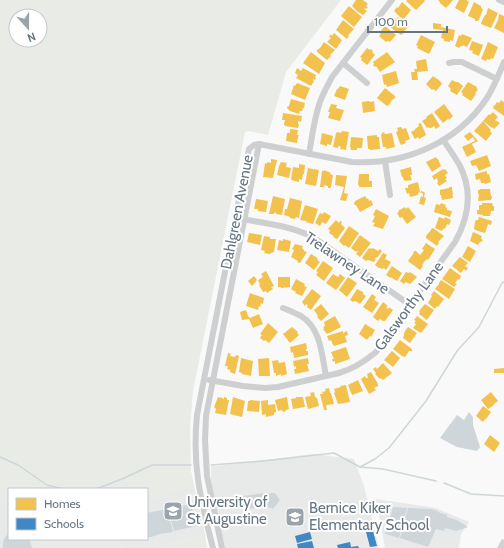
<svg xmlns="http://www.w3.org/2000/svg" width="504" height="548" font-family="Cabin,sans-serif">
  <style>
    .built { fill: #e8e9e9 }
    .green { fill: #e8ebe6; fill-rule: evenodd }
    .water { fill: #ced6d9 }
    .homes { fill: #f2c14e }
    .schools { fill: #3f88c5 }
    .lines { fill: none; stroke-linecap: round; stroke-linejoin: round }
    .stream { stroke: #ced6d9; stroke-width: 1.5 }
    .building { fill: #d0d2d3 }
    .minor { stroke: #cecfd0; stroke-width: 6 }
    .labels { text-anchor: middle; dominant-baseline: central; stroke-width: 4; stroke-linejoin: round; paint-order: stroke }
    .street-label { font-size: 15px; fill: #657683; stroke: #fff }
    .poi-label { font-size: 15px; fill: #657683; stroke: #fff; text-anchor: start }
  </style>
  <rect width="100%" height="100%" fill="#f9f9f9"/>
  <g class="built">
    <polygon points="313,454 354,459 364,486 379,548 225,548 211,487 211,465 216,466"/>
    <polygon points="0,460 9,489 9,539 147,539 147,489 191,472 205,534 169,544 160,548 0,548"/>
    <polygon points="376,499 436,508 469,522 461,534 459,548 385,548"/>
  </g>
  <g class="green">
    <path d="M0 0H341L286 72 268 135 249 131 245 132 193 391 190 428 191 472 194 488 169 494 147 503V489H9V500L0 493ZM16 16H40V40H16Z"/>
    <polygon points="308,502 314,504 316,507 314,515 310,517 307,516 305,512 302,510 305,504"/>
    <polygon points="205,534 207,548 160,548 169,544"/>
    <polygon points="39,539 124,539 123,543 128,548 41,548"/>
  </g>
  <g class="water">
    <polygon points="469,412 473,417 473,425 480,447 477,451 457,447 440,438 457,415 464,420"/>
    <path d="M264 493H275L280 500 273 509C265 504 254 509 245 509L243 506V496Z"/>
    <polygon points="191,504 196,526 174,531 168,509"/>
    <polygon points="393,507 407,508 399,538 385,534"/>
    <polygon points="408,508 431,509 438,511 438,512 447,515 447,517 457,520 468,527 456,531 445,528 444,531 436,529 428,547 400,538"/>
    <polygon points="167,509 173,532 160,534 151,537 147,537 147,513"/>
    <path d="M9 534V539H29L32 548H3C3 542 3 537 9 534Z"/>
  </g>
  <g class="homes">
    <polygon points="356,0 363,0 368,4 366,6 368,7 366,9 365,8 364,9 367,11 363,15 358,12 352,6"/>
    <polygon points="407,0 424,0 425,1 416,10 406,1"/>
    <polygon points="438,0 453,0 446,8 440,3 440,2"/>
    <polygon points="459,0 467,0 467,1 469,2 464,13 455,8"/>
    <polygon points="402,2 411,10 404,19 400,17 394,11 397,7 398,8"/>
    <polygon points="474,2 479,5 481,6 481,8 483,9 479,20 477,21 475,21 475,19 468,16"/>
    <polygon points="349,6 362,17 354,27 341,16"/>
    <polygon points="488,8 498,13 491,28 481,24 481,23 485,15 486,15"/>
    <polygon points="499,14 504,16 504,33 494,28 498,20"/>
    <polygon points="398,17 409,26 409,27 406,29 404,31 404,33 401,35 390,27"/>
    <polygon points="343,20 354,29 348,35 349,36 347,39 336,30"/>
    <polygon points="433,23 441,24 441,27 455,30 453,41 450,40 450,42 444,41 444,39 441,38 443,30 433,29"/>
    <polygon points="385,26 396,35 390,42 388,41 386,42 379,36 381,34 379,33"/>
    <polygon points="334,33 342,40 336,49 327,42 331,38 329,37 331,34 332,36"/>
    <polygon points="462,34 472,38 467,47 463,45 463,46 461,46 459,48 455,46 459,35 461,36"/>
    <polygon points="421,35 435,42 429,54 417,48 418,46 416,45"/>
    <polygon points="472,41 483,45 479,56 472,53 473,51 469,50"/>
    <polygon points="324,42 335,50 330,55 331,56 327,60 317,52 317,50 320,48"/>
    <polygon points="488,42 498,47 493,59 491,58 490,60 487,59 486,61 481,59"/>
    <polygon points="367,48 370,50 371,49 373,51 372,52 375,55 367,65 361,60 362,58 360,57"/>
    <polygon points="311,52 325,63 319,74 303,63"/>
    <polygon points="387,52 395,62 380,72 376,66 375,67 373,65 374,64 373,62"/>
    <polygon points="426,59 428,71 417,72 418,80 412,80 411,72 415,72 414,69 417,69 416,61"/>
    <polygon points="297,68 301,71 303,68 316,75 315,77 316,78 315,80 313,79 313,80 314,81 311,86 296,78 298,75 295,73"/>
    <polygon points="396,71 399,83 387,87 386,84 384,85 382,75"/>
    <polygon points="433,76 440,81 442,84 436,91 433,89 432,90 426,84"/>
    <polygon points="452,80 456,82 458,82 463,86 457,95 450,91 451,89 448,86"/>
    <polygon points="468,82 477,87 476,88 478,89 475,94 476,94 471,101 462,95 463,93 461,92"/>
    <polygon points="297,83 310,88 305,100 291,94 294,85 295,86"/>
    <polygon points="340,86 349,89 345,100 334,96 337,89 338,89"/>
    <polygon points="385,88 395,96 395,98 392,100 389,105 387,106 377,98"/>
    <polygon points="291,99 305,103 304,108 303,108 302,111 300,111 299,114 290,111 287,108 287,107 289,106"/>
    <polygon points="501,100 504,102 504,116 493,108 494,105 496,106 495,105 497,102 499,103"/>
    <polygon points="369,101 370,102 374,101 375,111 363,113 362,102"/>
    <polygon points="331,104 337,105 336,108 344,110 340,121 328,118 330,112 328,112"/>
    <polygon points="444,104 453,116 449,120 448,118 448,119 443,123 434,112"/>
    <polygon points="493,112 498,117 495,120 500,123 494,129 492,127 492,128 483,121 489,114 490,115"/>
    <polygon points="283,113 302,116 301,122 298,121 298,124 299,124 298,128 285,126 284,124 285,120 282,120"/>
    <polygon points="432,113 440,126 436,129 434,126 431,128 429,128 429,127 427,128 422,121 427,118 426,117"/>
    <polygon points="483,121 491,130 490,131 492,133 486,141 474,131"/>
    <polygon points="421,123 426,135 421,138 419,139 418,137 415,139 411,132 415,130 415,129 419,126 418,124"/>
    <polygon points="401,127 402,129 406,128 410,139 405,141 406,143 401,145 399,141 396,132 398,131 397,128"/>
    <polygon points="290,129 298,130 297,135 299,135 298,137 297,143 286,141 287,133 290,133"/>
    <polygon points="342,131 349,132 346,150 340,149 341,147 338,146 338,148 333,147 336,133 338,132 341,133"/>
    <polygon points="384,132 385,134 392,133 395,147 386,149 386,147 383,147 381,135 382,133"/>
    <polygon points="470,132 478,141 472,144 476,152 467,157 462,147 475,141 473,137 468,141 464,136"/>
    <polygon points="322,133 333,136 331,145 327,144 327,146 320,144"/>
    <polygon points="377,135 377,137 379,137 380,149 370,150 370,149 368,149 367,136"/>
    <polygon points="351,137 363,138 362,148 357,148 357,150 351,150 350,146"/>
    <polygon points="487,155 491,166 479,171 476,165 472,166 470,161"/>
    <polygon points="436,157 437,159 438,159 441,166 432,172 426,162"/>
    <polygon points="271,159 277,160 273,178 263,177 265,163 267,164 267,162 271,163"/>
    <polygon points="281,162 287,163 286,167 291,168 289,178 277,175 279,166"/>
    <polygon points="299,164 305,165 304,174 303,174 302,180 299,179 299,182 291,180 292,179 291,179 293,167 299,168"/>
    <polygon points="411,167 412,175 410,175 412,180 406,181 405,180 404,181 403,177 402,177 400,170"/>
    <polygon points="308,168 313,169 313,170 314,169 319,170 316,186 305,184"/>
    <polygon points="443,169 444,170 445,169 448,173 445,175 447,178 445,179 447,181 439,186 437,183 438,182 437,178 434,180 432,176"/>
    <polygon points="324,170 331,173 330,174 333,175 331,187 330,188 328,188 328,186 324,185 324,187 320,187 322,171 324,171"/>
    <polygon points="487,171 487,174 489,174 491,182 485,184 484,183 481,183 480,179 476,180 475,174"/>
    <polygon points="359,174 369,174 369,181 372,181 372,187 359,187 359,185 358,185"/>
    <polygon points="336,175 347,176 344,193 348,194 346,201 340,200 344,187 335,185"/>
    <polygon points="418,182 420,192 422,191 425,193 424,197 426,198 424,205 419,204 421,196 423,197 423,194 420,192 418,193 418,195 410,197 409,193 407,194 405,188 408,188 408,185"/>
    <polygon points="449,187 452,187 453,198 442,200 441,195 440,195 440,190 449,188"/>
    <polygon points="480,189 490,189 491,196 492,197 491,200 478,201 479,194 478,194 478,190 480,190"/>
    <polygon points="273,196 285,199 282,215 276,214 276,213 275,212 274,214 269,214"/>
    <polygon points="365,196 367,199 368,198 369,201 371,200 373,205 360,212 356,205 355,205 354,204 355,201"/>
    <polygon points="290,198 302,201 299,218 296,217 295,219 290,218 290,217 284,215 285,209 287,209"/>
    <polygon points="256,199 268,201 266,212 258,211 258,209 254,209"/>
    <polygon points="441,203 446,205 445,207 447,208 447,210 452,211 450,217 434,212 436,204 440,205"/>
    <polygon points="482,203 492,203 493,206 494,206 494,211 491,211 490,216 483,216 483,215 477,214 477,210 479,210 479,205 482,205"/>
    <polygon points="305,205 318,209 313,224 306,222 307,220 306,221 300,220"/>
    <polygon points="405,207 406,209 408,207 416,217 407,224 402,217 400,218 397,213 399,212 398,211"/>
    <polygon points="376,209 389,216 383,229 373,226 375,223 372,222 375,216 373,215"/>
    <polygon points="324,212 331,216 326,224 322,222 320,226 315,223 320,213 323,214"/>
    <polygon points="439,217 444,219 445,217 451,220 449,225 447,224 445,229 444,228 442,231 435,228"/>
    <polygon points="479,217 492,221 491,225 488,224 485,233 478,231 474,229 475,222 476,220 478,220"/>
    <polygon points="336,220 339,223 340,221 342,222 341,224 345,228 337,239 333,237 334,236 329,233 330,230 328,229"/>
    <polygon points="349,226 359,233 349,248 345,245 344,246 339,241"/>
    <polygon points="433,228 444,236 438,242 439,243 437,246 426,238 426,236 431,230 431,229"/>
    <polygon points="473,232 482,236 481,238 483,241 480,242 478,245 470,241"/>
    <polygon points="249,233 262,235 260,245 247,242"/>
    <polygon points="360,235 371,243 360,257 356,254 358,251 357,251 356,252 351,248"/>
    <polygon points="264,236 270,237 270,239 276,239 274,252 271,253 270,254 264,253 265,251 261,250"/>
    <polygon points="283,239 291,241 289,252 277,250 279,240 283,241"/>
    <polygon points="426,243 435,249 428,260 427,259 423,263 424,263 422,265 423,266 420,270 408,261 413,254 414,251 416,251 420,255 424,250 422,249"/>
    <polygon points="295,244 303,246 302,248 304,250 304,251 307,252 300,263 297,262 298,261 291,257 294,250 292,249"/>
    <polygon points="468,246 476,251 470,262 462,257"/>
    <polygon points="369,248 370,249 371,248 372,249 373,248 378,251 380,249 382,251 377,258 376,257 375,259 376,259 374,262 368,260 366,261 362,258"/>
    <polygon points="383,253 387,255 385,259 391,262 386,270 384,268 382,269 380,268 379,268 375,265"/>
    <polygon points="311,254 316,257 318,259 317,260 320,262 314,270 305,263"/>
    <polygon points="460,257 468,263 465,266 468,268 466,271 464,269 461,273 452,266 458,259"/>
    <polygon points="323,261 333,268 324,281 316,275 318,272 316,271"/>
    <polygon points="392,266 402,273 397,281 392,278 392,277 391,278 386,275"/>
    <polygon points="450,268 461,276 459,280 458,279 455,283 457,284 454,287 442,279"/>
    <polygon points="266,271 274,286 271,287 273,289 267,293 266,291 263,292 259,285 260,284 258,280 263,277 261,274"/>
    <polygon points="406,272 409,273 410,272 417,277 410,284 406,282 404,284 400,281"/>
    <polygon points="333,274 338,277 340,274 345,278 336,290 326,283"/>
    <polygon points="254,276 257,280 252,286 248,281"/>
    <polygon points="278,277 290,277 290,287 281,288 281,287 278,287"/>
    <polygon points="348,277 357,283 347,297 339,290"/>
    <polygon points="296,279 305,284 304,286 307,287 302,296 295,293 296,292 291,289"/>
    <polygon points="441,280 455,289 449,299 435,289 439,284 439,283"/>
    <polygon points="312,289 321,296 311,310 307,307 308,305 306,304 305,306 302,302"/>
    <polygon points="357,289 363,292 363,294 366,296 360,304 357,302 355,301 353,302 350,300"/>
    <polygon points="434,291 444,299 438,307 437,306 435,309 428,303 432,296 431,295"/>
    <polygon points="250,293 264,298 263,304 261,303 260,307 259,306 258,310 246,306"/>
    <polygon points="372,294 376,297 374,300 379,303 372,313 363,307"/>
    <polygon points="383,302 388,306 386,307 389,309 389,307 393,310 385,321 383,321 380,319 378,321 373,317"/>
    <polygon points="321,304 329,314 321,321 317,317 318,316 314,310"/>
    <polygon points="425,304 434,310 427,320 419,314 420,312 419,311"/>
    <polygon points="246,310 248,316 250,318 259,314 263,324 253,328 249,319 242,320 240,312"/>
    <polygon points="335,316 341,327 327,334 323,329 324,328 323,327 325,326 324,322"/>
    <polygon points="417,316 428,324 421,333 413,328 416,324 414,323 416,321 414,320"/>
    <polygon points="268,323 278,332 269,343 265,340 264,341 260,338 262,335 260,334"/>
    <polygon points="365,324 375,330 371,337 370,336 367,340 359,334"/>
    <polygon points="292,327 298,332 297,333 299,335 290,343 283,334"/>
    <polygon points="408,327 417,333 410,343 403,338 404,335 404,334 405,331"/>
    <polygon points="343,331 343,333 347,331 348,335 345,336 347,342 334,346 334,345 333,345 331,340 329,341 327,336"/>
    <polygon points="400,340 412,349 412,351 409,351 405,357 402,356 393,349"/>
    <polygon points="306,343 307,349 306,349 306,351 308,351 308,355 294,358 293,352 291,353 290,347"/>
    <polygon points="346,347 350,359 335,364 335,361 333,362 332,359 334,359 331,352"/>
    <polygon points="392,351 400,358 393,367 384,360"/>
    <polygon points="228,353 231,354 230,356 235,357 236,355 239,356 235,374 230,372 230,370 227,369 228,366 225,366"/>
    <polygon points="241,358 253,361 251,376 242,374 242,373 239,372"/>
    <polygon points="269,358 270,376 259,376 258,359"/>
    <polygon points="308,358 309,364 307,364 309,371 295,374 294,369 296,369 296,366 294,367 293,361"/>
    <polygon points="278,360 279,363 285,362 287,374 281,376 281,374 276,376 276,373 274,373 272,361"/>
    <polygon points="383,363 392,373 383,380 381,378 380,379 375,374 376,373 373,369 376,367 377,369"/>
    <polygon points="504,368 504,373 494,373 494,369"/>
    <polygon points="371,372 378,384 378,386 374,388 376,390 369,394 361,379 365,376 366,378 368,378 367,374"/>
    <polygon points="358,380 363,391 352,395 348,385"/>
    <polygon points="346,385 350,402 338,404 334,393 335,392 334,389 341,387 340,386"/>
    <polygon points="329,388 330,393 331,393 334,404 327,405 326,406 327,410 324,410 320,394 323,394 322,392 326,391 325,389"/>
    <polygon points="314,392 315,397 317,398 319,406 308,409 305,397 311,396 310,393"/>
    <polygon points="491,392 498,401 494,404 494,405 488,409 481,400"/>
    <polygon points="218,397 220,398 220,397 224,399 224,397 227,398 227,400 229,400 226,415 215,413 216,409 214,407"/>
    <polygon points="233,397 245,401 242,417 230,414"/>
    <polygon points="287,397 289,409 286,410 286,411 283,412 282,410 278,411 275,400"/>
    <polygon points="296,397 303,397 305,407 293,409 291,399 296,398"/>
    <polygon points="250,400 260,401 259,412 247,411 248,401 250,401"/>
    <polygon points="268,400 268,405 275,404 276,412 274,413 274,415 266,417 266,414 262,415 261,401"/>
    <polygon points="483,406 491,412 486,419 486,418 483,422 476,416"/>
    <polygon points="490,435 500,443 494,452 484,444"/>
  </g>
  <g class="schools">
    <polygon points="373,531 377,546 370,547 366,532"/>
    <polygon points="310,532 312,539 297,543 295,536"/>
    <polygon points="312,541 314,548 298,548 297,544"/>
    <polygon points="350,542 351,547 358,546 359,548 338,548 337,545"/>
  </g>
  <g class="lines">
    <g class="stream">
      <polyline points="0,457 18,465 47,485 63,489"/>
      <polyline points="211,465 263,461 334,453 360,467 383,469 436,481"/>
      <polyline points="360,467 375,459 389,448 426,401 457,351 479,327 502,283 504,282"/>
      <polyline points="444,483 471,494 504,496"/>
      <polyline points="96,489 122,479 152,465 191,465"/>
    </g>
  </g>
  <polygon class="building" points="502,539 504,540 504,548 497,548"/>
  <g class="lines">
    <g class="minor">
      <polyline points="499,0 504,2"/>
      <polyline points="343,63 367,83"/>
      <polyline points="449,63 454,62 462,62 497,79"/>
      <path d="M259 144 352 162C405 165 457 143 487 98 494 87 499 74 504 62"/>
      <path d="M309 154C312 137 314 119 320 102 323 93 328 85 332 77L392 0"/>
      <polyline points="385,161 390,195"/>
      <path d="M241 219C265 223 291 226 313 237L410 305"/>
      <path d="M283 308C289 310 295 313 301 316 321 328 322 356 326 376"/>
      <path d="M209 380 243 386 265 388 278 387 339 373C353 369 364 362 376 352L455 242C469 217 473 190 459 164 454 156 449 148 443 140"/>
      <path d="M213 548C207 525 201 502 198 479 195 458 195 436 197 415L249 149 254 145 259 144 206 416 205 440 207 476 222 548"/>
    </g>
  </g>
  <defs>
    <g id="university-square" transform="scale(1)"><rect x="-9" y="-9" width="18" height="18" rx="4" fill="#99a4ac" stroke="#fff"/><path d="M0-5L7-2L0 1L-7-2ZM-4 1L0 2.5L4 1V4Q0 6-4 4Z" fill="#fff"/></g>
    <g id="school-square" transform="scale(1)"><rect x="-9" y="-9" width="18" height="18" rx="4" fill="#99a4ac" stroke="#fff"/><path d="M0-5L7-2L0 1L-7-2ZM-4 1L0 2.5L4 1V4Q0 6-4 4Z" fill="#fff"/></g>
  </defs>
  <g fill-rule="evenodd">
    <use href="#university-square" x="173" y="511"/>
    <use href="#school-square" x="295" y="517"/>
  </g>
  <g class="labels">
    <g class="street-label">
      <text transform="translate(237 212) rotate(-79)">Dahlgreen Avenue</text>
      <text transform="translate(347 263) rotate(34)">Trelawney Lane</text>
      <text transform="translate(409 306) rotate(-54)">Galsworthy Lane</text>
    </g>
    <g class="poi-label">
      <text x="187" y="502">University of<tspan x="187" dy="17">St Augustine</tspan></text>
      <text x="309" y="508">Bernice Kiker<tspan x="309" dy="17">Elementary School</tspan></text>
    </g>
  </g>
  <rect x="8" y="488" width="140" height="52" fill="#ffffff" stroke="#c1c8cd"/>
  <rect x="16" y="498" width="20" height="12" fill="#f2c14e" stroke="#c1c8cd"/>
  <text x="44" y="508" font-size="12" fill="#657683">Homes</text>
  <rect x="16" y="518" width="20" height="12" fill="#3f88c5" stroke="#c1c8cd"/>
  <text x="44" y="528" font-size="12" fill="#657683">Schools</text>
  <g transform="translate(28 28) rotate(159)"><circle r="19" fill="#ffffff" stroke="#c1c8cd"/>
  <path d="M0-3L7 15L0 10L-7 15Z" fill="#99a4ac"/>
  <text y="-6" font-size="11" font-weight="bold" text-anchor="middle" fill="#657683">N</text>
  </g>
  <path d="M368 26v6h79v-6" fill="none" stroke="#657683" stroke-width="2"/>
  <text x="374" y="26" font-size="12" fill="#657683" stroke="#ffffff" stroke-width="3" paint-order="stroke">100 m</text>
</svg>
